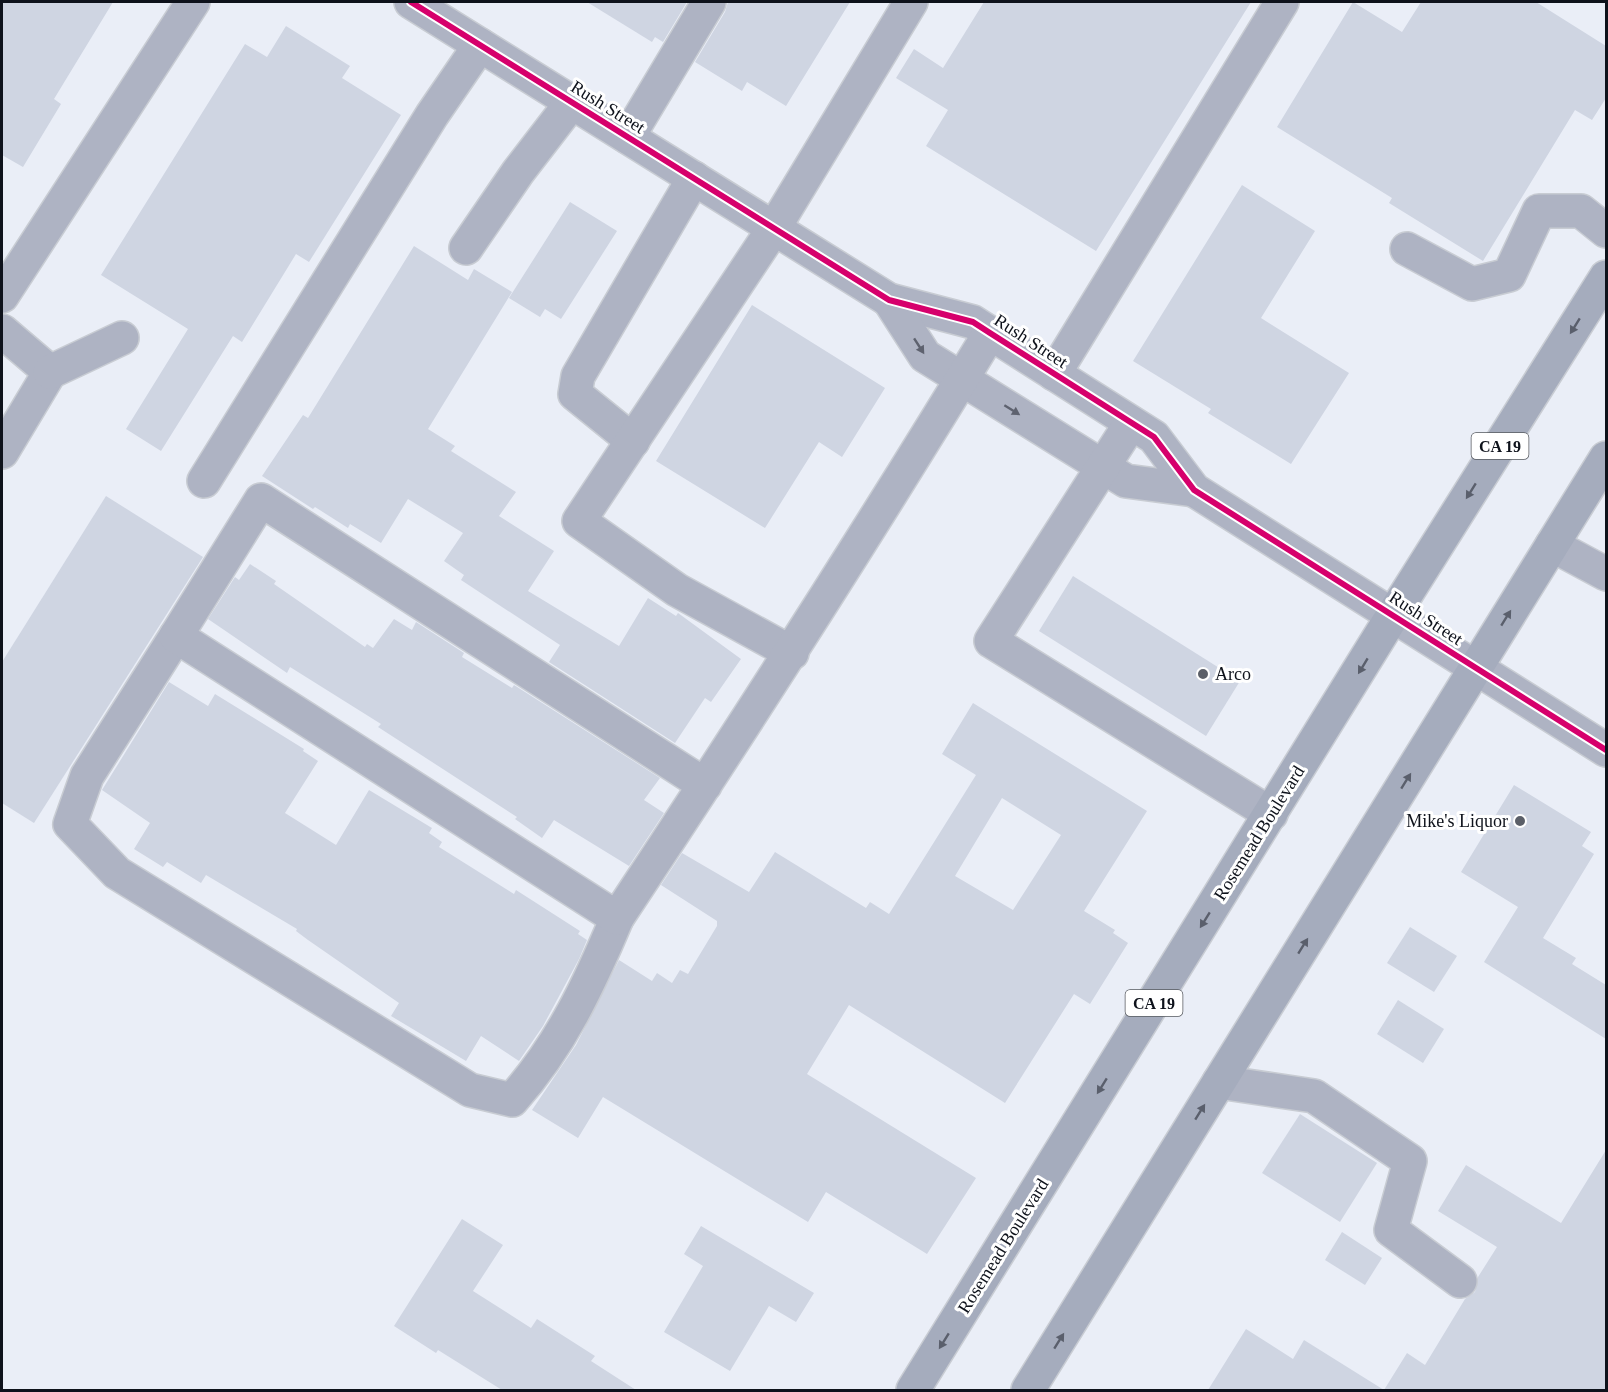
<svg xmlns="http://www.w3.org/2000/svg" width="1608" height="1392" font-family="Georgia,serif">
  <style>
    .building { fill: #cfd5e2; fill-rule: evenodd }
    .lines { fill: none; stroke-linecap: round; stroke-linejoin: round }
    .minor-casing { stroke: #c8ccd3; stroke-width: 36 }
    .major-casing { stroke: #c8ccd3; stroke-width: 36 }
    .minor { stroke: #aeb3c3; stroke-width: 33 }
    .major { stroke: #a5acbd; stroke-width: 33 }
    .cycleway-casing { stroke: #fff; stroke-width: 10 }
    .cycleway { stroke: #d6006c; stroke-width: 6 }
    .oneway { fill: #5a5f6c }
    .oneway2 { fill: #5e626f }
    .poi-dot { fill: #5b5f68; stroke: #fff; stroke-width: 2 }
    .labels { text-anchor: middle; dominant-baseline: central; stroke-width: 6; stroke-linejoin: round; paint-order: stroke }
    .shield { fill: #fff; stroke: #56595f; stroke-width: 1.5 }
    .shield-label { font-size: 16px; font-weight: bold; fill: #0e121b }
    .street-label { font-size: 18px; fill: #0e121b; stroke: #fff }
    .poi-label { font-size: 18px; fill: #0e121b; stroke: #fff; text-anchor: start }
  </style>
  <rect width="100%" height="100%" fill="#eaeef7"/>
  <g class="building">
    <polygon points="2,2 113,2 54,99 61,104 23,167 2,155"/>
    <polygon points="587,2 687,2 663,42 655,37 652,42"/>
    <polygon points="728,2 850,2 786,106 747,82 742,91 695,62 725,12"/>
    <polygon points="984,2 1251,2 1096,251 926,146 948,110 896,78 914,49 943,68"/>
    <polygon points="1353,2 1402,32 1421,2 1536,2 1606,46 1606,98 1592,120 1575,110 1483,261 1389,203 1392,198 1277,127"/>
    <polygon points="286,26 350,66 342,78 401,115 309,262 296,254 242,342 233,336 161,451 126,429 188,329 101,275 245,44 267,57"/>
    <polygon points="1242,185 1315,231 1261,318 1349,373 1291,464 1208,413 1211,409 1133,361"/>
    <polygon points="570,202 617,231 561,319 545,309 540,317 509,298"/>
    <polygon points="414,246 468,280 474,269 512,292 428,429 455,446 451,451 516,492 499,516 554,551 528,591 619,646 648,598 676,616 678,613 741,659 711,702 705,698 675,743 549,662 560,645 461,580 464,575 444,561 463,533 408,499 381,543 350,524 348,528 315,507 313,509 262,476 303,415 308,418"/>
    <polygon points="752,305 885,388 842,457 819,442 765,528 656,461"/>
    <polygon points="106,496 203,557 34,823 2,803 2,662"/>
    <polygon points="250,564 276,581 274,584 365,647 367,644 373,648 394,619 412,630 416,622 464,653 462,657 512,688 514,685 660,778 644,800 664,813 629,866 554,820 542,838 515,819 517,817 378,727 381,724 290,667 287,673 208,619 235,577 239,580"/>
    <polygon points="1073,576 1240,681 1206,736 1039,631"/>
    <polygon points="169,682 208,706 215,694 304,749 303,751 318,761 285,813 336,845 369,790 432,828 429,833 442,842 439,847 514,894 516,890 580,931 578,934 587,940 579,959 543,1026 519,1061 481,1036 466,1061 391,1016 399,1003 308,940 296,931 297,929 206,875 201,883 167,862 163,867 134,849 150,823 102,790"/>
    <path d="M973 703 1147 811 1084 911 1115 930 1113 933 1128 943 1090 1004 1074 994 1005 1103 849 1005 807 1074 976 1178 927 1254 826 1192 808 1222 603 1097 578 1138 532 1110 576 1045 619 960 652 981 657 973 672 983 680 970 688 974 717 926V921L661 885 682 853 749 892 775 852 866 908 870 902 889 914 976 775 942 754ZM1002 798 1061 835 1013 910 955 876Z"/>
    <polygon points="1514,785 1591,832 1582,846 1594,854 1543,938 1576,958 1572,964 1606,985 1606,1039 1484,962 1518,907 1461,872"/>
    <polygon points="1410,927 1457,956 1434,992 1387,963"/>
    <polygon points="1398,1000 1444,1029 1423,1063 1377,1034"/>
    <polygon points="1300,1114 1377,1163 1340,1222 1262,1173"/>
    <polygon points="1606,1150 1606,1390 1208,1390 1246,1329 1293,1359 1304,1340 1384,1390 1407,1353 1425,1365 1465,1299 1475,1292 1478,1277 1497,1247 1438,1211 1466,1165 1561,1223"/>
    <polygon points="462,1219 503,1245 473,1291 531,1328 537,1319 595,1356 591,1361 636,1390 502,1390 438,1350 436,1353 394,1326"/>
    <polygon points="701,1226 814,1293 796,1322 769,1306 730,1371 664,1332 703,1266 684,1254"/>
    <polygon points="1342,1232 1382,1258 1365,1285 1325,1260"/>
  </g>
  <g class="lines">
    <g class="minor-casing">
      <g id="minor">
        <polyline points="411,2 889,300 973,322 990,333 1154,437 1194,490 1606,750"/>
        <polyline points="628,137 709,2"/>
        <polyline points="466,248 518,172 572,102"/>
        <polyline points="1407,249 1472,284 1509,275 1539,211 1581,211 1606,231"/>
        <polyline points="2,296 193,2"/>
        <polyline points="889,300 925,356 1126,481 1194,490"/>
        <polyline points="2,331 50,372 2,452"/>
        <polyline points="50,372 122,338"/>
        <polyline points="1054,374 1282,2"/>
        <polyline points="1131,423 991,641 1271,814"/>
        <polyline points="633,441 575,394 578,376 694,178"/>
        <polyline points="204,481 432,115 480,45"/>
        <polyline points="1552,545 1606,574"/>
        <path d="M176 636 87 776 70 824 117 873 470 1090 512 1100C561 1045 589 985 617 918"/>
        <polyline points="792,653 677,590 579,521 774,228 911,2"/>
        <path d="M705 785 261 500 176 636 617 918C745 725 870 530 990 333"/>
        <polyline points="1219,1082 1314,1096 1410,1161 1391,1230 1460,1281"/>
      </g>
    </g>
    <g class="major-casing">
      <g id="major">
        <polyline points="913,1390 1393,615 1606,277"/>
        <polyline points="1028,1390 1606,458"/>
      </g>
    </g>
    <use href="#minor" class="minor"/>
    <use href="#major" class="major"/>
    <g class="cycleway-casing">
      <polyline id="cycleway" points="411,2 889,300 973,322 990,333 1154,437 1194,490 1606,750"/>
    </g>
    <use href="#cycleway" class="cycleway"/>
  </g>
  <defs><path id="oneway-solid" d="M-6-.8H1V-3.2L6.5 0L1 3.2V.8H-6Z" transform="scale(1.5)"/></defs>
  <g class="oneway">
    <use href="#oneway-solid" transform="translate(1575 326) rotate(122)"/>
    <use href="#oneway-solid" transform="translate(1471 491) rotate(122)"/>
    <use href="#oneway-solid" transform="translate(1506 618) rotate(-58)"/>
    <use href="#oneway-solid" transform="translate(1363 666) rotate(121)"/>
    <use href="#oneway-solid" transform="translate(1406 781) rotate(-58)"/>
    <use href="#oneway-solid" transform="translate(1205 920) rotate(122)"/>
    <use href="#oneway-solid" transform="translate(1303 946) rotate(-58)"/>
    <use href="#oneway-solid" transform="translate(1102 1086) rotate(122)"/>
    <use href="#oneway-solid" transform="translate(1200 1112) rotate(-58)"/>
    <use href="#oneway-solid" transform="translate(944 1341) rotate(122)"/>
    <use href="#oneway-solid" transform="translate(1059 1341) rotate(-58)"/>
  </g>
  <g class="oneway2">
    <use href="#oneway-solid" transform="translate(919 346) rotate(57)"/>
    <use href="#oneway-solid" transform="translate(1012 410) rotate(32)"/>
  </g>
  <g class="poi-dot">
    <circle cx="1203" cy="674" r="6"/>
    <circle cx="1520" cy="821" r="6"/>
  </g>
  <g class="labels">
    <g class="shield">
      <rect x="1471.5" y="433" width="57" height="26" rx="4.5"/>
      <rect x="1125.5" y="990" width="57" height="26" rx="4.5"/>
    </g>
    <g class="shield-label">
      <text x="1500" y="446">CA 19</text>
      <text x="1154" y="1003">CA 19</text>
    </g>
    <g class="street-label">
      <text transform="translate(608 107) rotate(32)">Rush Street</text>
      <text transform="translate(1031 341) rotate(33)">Rush Street</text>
      <text transform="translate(1426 618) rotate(33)">Rush Street</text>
      <text transform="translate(1259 833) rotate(-58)">Rosemead Boulevard</text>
      <text transform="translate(1003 1246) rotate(-58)">Rosemead Boulevard</text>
    </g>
    <g class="poi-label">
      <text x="1215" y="674">Arco</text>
      <text x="1508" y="821" text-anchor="end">Mike's Liquor</text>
    </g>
  </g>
  <rect width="1608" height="1392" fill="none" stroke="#0e121b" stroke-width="6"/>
</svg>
